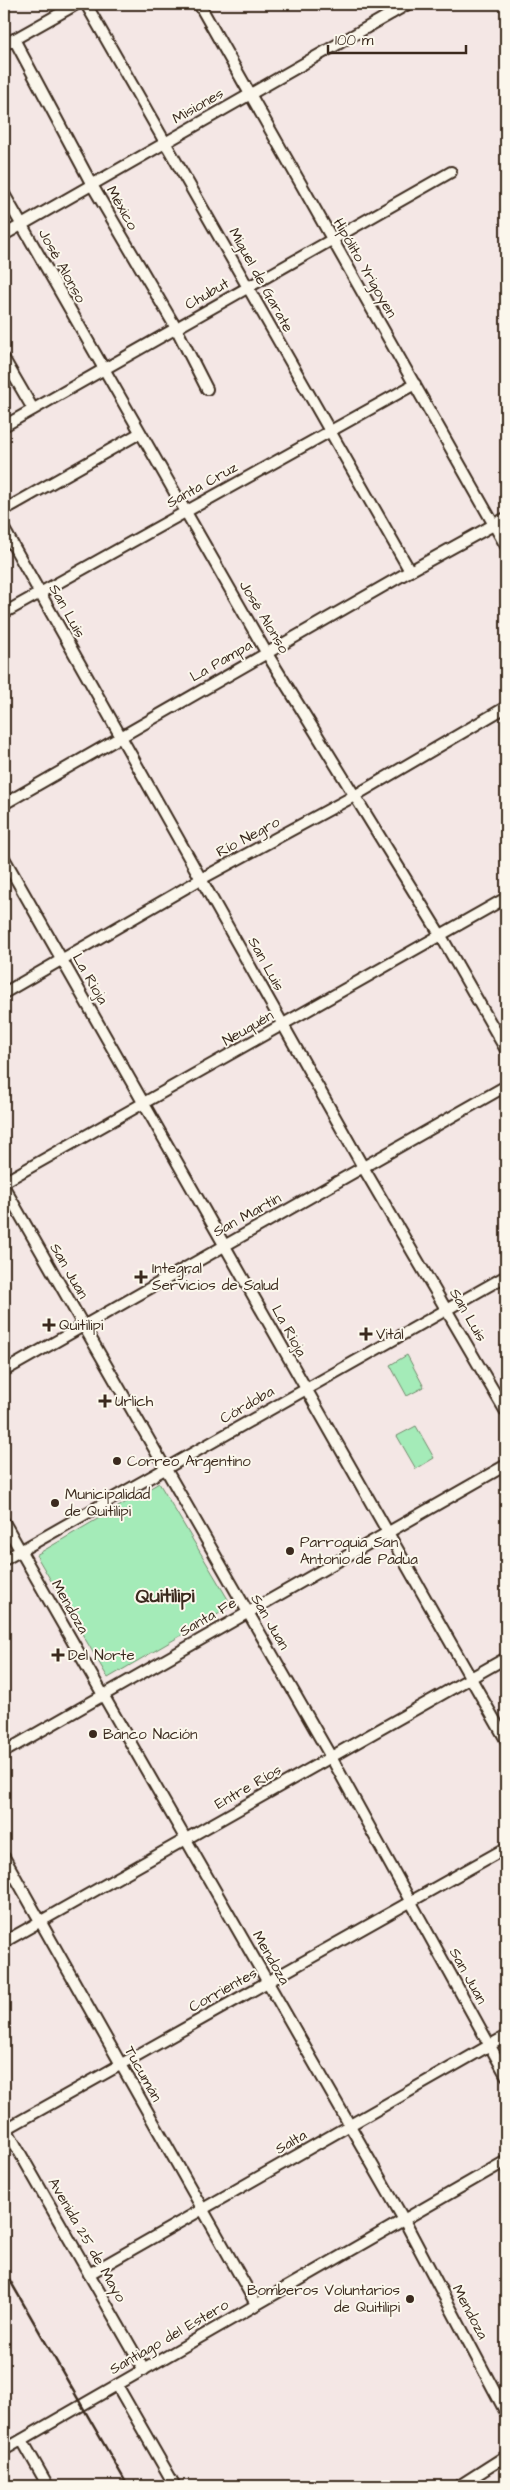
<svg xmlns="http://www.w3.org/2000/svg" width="510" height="2490" font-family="'Architects Daughter',sans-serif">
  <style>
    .green { fill: #a4ebb8; stroke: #708a6b }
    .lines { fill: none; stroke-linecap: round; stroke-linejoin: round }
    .minor-casing { stroke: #3b2a1e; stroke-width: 14 }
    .minor { stroke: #fbf7ec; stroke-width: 10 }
    .rail { stroke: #3b2a1e; stroke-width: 2.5 }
    .poi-dot { fill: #3b2a1e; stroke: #fbf7ec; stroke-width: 2 }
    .labels { text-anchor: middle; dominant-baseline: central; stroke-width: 4; stroke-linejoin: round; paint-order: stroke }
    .street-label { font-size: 15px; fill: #3b2a1e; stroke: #fbf7ec }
    .poi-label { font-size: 15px; fill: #3b2a1e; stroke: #fbf7ec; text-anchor: start }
    .district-label { font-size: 20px; font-weight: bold; fill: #3b2a1e; stroke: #fbf7ec }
  </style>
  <rect width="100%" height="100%" fill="#f4e7e5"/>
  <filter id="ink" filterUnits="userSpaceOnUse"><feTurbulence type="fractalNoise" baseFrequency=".02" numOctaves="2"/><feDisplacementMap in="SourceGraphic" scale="10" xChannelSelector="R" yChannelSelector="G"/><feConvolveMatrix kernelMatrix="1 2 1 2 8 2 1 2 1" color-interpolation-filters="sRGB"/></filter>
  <g filter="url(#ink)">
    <g class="green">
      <polygon points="407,1355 424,1387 407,1396 390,1365"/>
      <polygon points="416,1426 434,1458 416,1469 397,1436"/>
      <polygon points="159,1483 232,1606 108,1678 36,1555"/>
    </g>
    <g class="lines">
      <g class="minor-casing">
        <g id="minor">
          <polyline points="86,4 410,571"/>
          <polyline points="199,4 506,546"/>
          <polyline points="387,4 392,13"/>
          <polyline points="14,39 92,185 176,328 207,389"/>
          <polyline points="4,45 77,4"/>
          <polyline points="4,194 266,652 441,936 506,1050"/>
          <polyline points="4,235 408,4"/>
          <polyline points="4,359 33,409"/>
          <polyline points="4,426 451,172"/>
          <polyline points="4,510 140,433"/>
          <polyline points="4,529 363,1167 506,1412"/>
          <polyline points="4,613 415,384"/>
          <polyline points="4,804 410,571 506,518"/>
          <polyline points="4,858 506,1740"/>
          <polyline points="4,993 201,879 356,795 506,707"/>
          <polyline points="4,1182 506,898"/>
          <polyline points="4,1187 331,1757 506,2075"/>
          <polyline points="4,1371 506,1086"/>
          <polyline points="4,1522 404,2220 506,2413"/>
          <polyline points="4,1560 506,1276"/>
          <polyline points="4,1752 506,1465"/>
          <polyline points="4,1857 256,2304"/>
          <polyline points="4,1942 506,1658"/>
          <polyline points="4,2125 144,2370"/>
          <polyline points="6,2129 506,1848"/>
          <polyline points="89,2274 506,2036"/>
          <polyline points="117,2385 175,2486"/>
          <polyline points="22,2440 48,2486"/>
          <polyline points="4,2450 506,2161"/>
          <polyline points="459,2486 506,2456"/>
        </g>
      </g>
      <use href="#minor" class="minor"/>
      <polyline class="rail" points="4,2270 128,2486"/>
    </g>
  </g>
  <g class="poi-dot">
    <path d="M138.5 1269.5h5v5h5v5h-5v5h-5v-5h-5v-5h5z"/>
    <path d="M46.5 1317.5h5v5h5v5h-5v5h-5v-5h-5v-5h5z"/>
    <path d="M363.5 1326.5h5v5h5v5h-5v5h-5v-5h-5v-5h5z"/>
    <path d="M102.5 1393.5h5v5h5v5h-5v5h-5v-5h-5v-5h5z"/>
    <circle cx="117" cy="1461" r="5"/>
    <circle cx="55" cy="1503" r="5"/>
    <circle cx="290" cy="1551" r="5"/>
    <path d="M55.5 1647.5h5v5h5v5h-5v5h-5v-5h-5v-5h5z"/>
    <circle cx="93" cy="1734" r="5"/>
    <circle cx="410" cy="2299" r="5"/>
  </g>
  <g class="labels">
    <g class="street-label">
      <text transform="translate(198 106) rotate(-30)">Misiones</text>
      <text transform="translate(122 208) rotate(60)">México</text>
      <text transform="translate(62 266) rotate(61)">José Alonso</text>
      <text transform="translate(365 268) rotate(60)">Hipólito Yrigoyen</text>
      <text transform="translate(261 280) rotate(61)">Miguel de Garate</text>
      <text transform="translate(207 294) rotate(-30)">Chubut</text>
      <text transform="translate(202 485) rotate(-29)">Santa Cruz</text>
      <text transform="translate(67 611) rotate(61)">San Luis</text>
      <text transform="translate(264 617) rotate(59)">José Alonso</text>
      <text transform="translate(221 661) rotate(-30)">La Pampa</text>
      <text transform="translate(248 837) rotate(-28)">Río Negro</text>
      <text transform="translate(266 964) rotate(61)">San Luis</text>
      <text transform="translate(90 979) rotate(60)">La Rioja</text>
      <text transform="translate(248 1028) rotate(-30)">Neuquén</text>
      <text transform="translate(247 1215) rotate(-29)">San Martín</text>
      <text transform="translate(69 1271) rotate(60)">San Juan</text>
      <text transform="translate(468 1315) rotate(60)">San Luis</text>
      <text transform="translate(289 1331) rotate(61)">La Rioja</text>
      <text transform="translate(247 1405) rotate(-30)">Córdoba</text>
      <text transform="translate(70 1607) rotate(60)">Mendoza</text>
      <text transform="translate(208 1617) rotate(-30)">Santa Fe</text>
      <text transform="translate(270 1622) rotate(60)">San Juan</text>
      <text transform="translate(248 1787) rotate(-30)">Entre Ríos</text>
      <text transform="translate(271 1958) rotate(60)">Mendoza</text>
      <text transform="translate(468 1976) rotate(61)">San Juan</text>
      <text transform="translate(223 1990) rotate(-29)">Corrientes</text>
      <text transform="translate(143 2074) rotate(61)">Tucumán</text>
      <text transform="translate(291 2142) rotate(-30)">Salta</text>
      <text transform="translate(87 2240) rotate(60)">Avenida 25 de Mayo</text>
      <text transform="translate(470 2312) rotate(62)">Mendoza</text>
      <text transform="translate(169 2337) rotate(-30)">Santiago del Estero</text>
    </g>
    <g class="poi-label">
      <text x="152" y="1268">Integral<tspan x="152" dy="17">Servicios de Salud</tspan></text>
      <text x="59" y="1325">Quitilipi</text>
      <text x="376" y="1334">Vital</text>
      <text x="115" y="1401">Urlich</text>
      <text x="127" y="1461">Correo Argentino</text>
      <text x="65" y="1494">Municipalidad<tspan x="65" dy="17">de Quitilipi</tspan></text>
      <text x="300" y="1542">Parroquia San<tspan x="300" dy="17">Antonio de Padua</tspan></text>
      <text x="68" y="1655">Del Norte</text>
      <text x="103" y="1734">Banco Nación</text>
      <text x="400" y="2290" text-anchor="end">Bomberos Voluntarios<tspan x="400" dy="17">de Quitilipi</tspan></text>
    </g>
    <g class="district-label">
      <text x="165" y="1596">Quitilipi</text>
    </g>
  </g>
  <rect width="510" height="2490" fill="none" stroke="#fbf7ec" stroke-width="20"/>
  <rect x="10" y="10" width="490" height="2470" fill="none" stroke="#3b2a1e" stroke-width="2" filter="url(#ink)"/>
  <path d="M328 45v8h138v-8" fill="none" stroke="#3b2a1e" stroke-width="2.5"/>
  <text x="335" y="45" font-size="15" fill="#3b2a1e" stroke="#fbf7ec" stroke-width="4" paint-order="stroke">100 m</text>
</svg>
